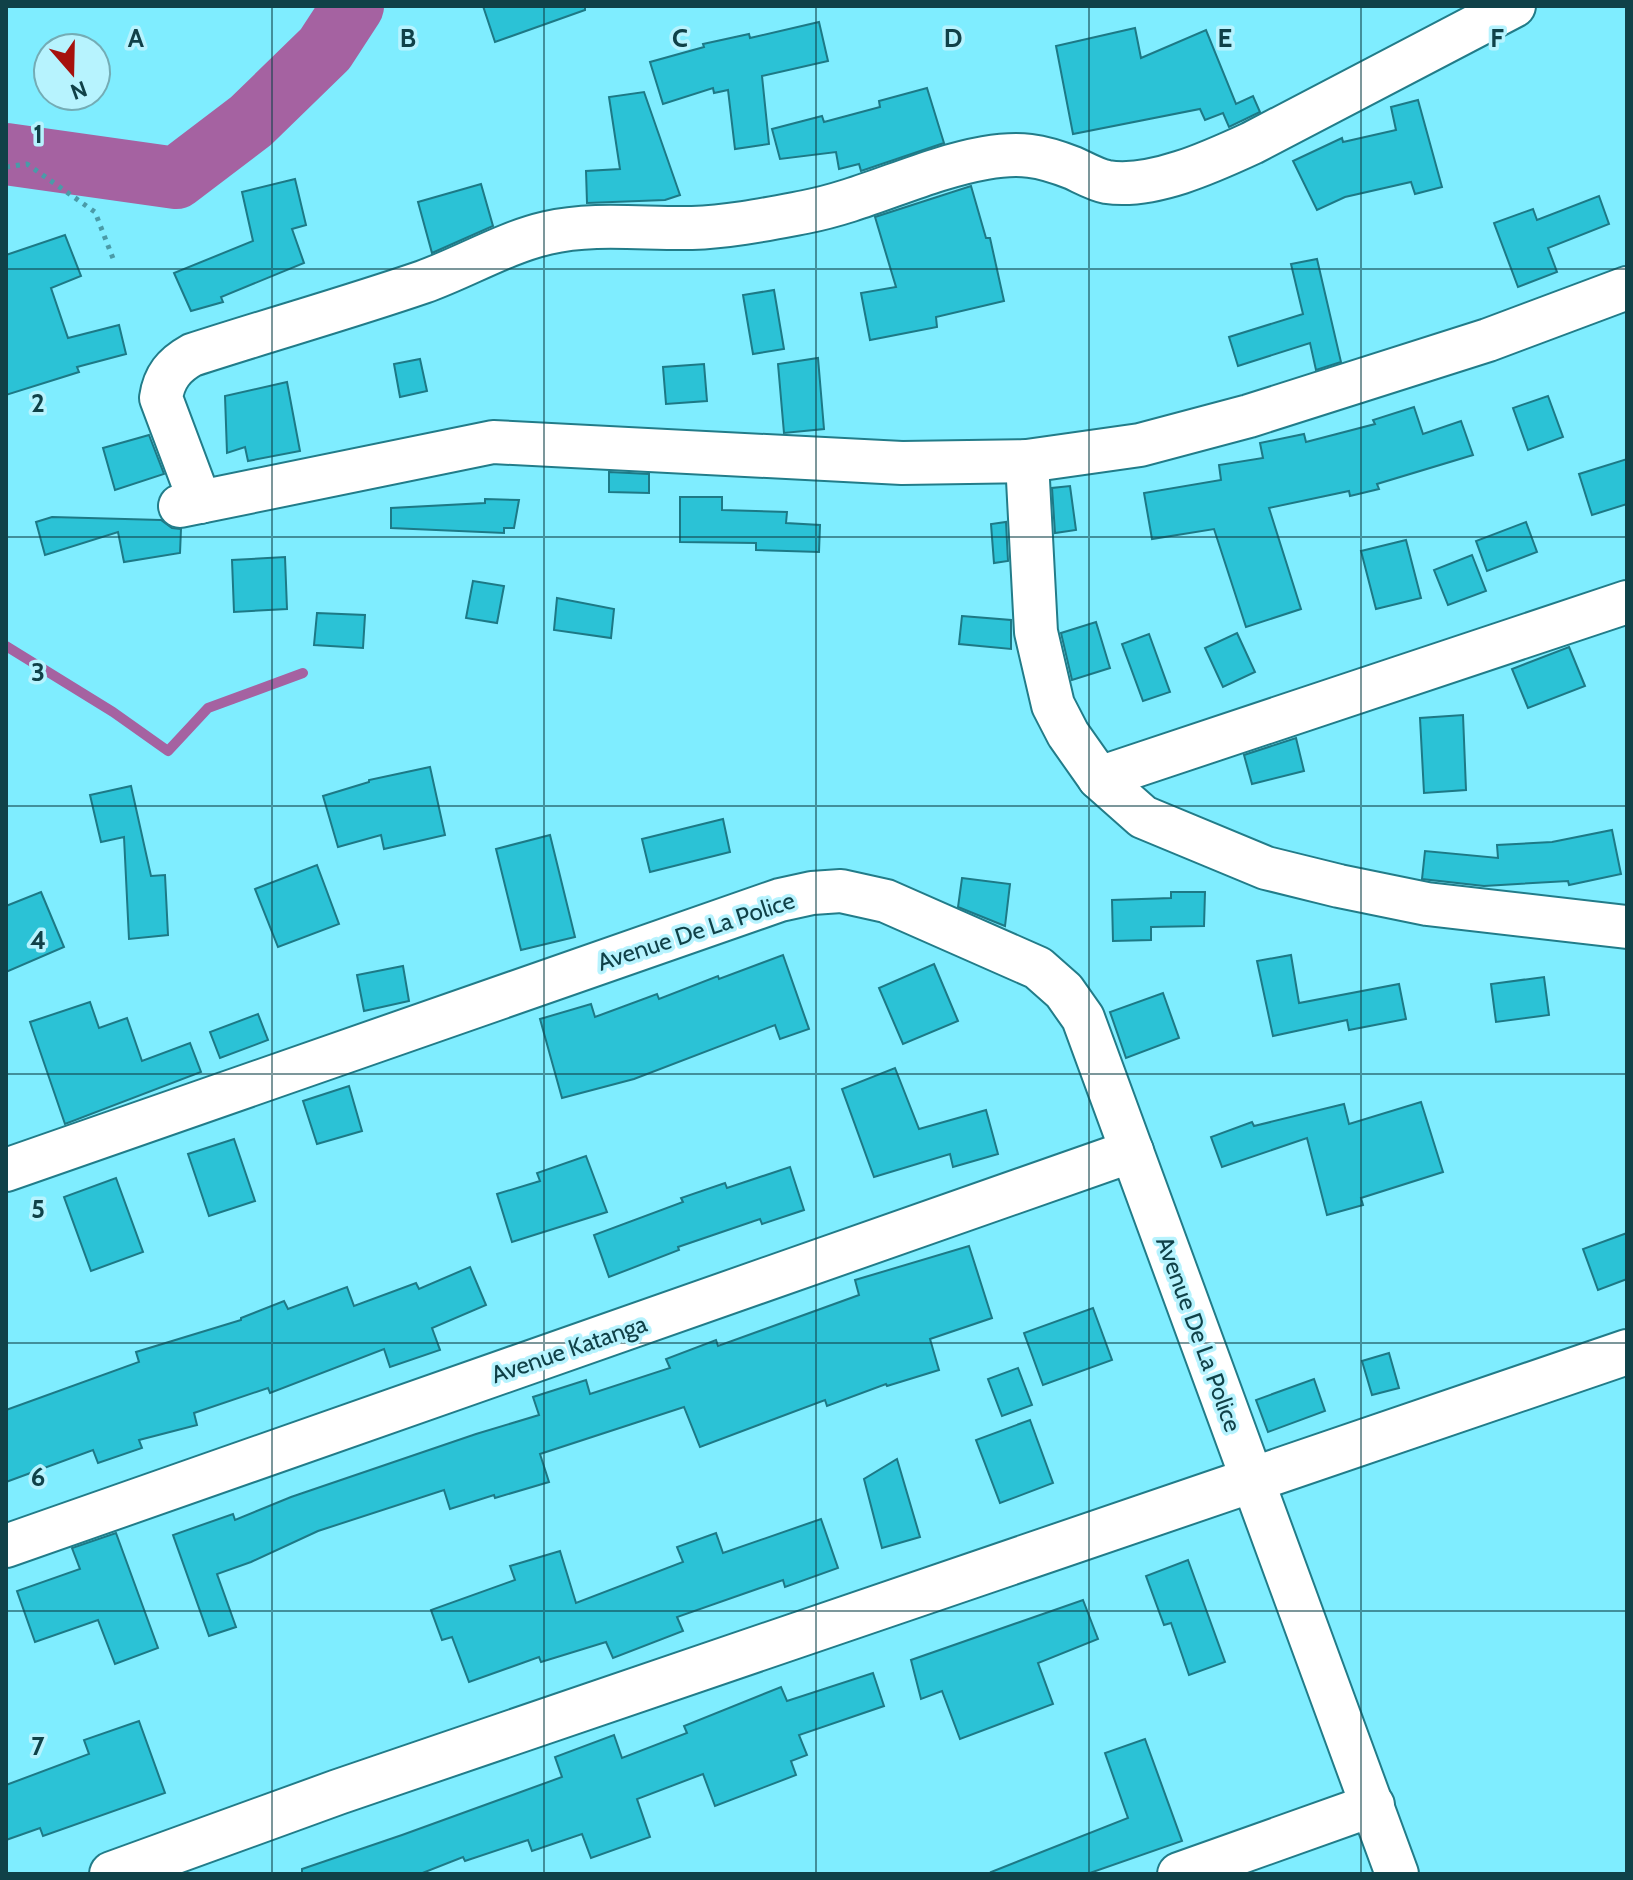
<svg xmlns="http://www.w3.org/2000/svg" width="1633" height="1880" font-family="Cabin,sans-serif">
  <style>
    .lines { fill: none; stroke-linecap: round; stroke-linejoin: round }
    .stream { stroke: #a562a1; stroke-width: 10 }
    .river { stroke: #a562a1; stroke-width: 62 }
    .building { fill: #2bc2d6; stroke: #1d7986; stroke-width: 2 }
    .minor-casing { stroke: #227c89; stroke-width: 46 }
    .tertiary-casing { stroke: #227c89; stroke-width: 48 }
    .path { stroke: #4a9ba8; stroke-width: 5; stroke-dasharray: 4 6; stroke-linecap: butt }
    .minor { stroke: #fff; stroke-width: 42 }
    .tertiary { stroke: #fff; stroke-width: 44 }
    .grid { fill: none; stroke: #104148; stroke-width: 2; stroke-opacity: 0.55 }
    .labels { text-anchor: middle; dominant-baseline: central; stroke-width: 7; stroke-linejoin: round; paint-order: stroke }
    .street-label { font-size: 24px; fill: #104148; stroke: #b7f3fe }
    .grid-label { font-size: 26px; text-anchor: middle; font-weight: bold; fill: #104148; stroke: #b7f3fe; stroke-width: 7; stroke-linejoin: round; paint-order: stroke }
  </style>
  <rect width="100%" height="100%" fill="#7fedff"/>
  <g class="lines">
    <polyline class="stream" points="6,646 113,712 168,751 208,708 303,673"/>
    <polyline class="river" points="6,154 176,178 251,121 325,49 353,6"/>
  </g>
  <g class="building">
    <polygon points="483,6 585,6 585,10 495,42"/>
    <polygon points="819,22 828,61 762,76 769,144 735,149 728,90 714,93 713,88 663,104 650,62 704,47 703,44 749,34 750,38"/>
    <polygon points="1135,28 1141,58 1206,30 1236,104 1253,96 1260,112 1229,127 1223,113 1205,120 1200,109 1073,134 1056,46"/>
    <polygon points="927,88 944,143 861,171 859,164 839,169 836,152 780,159 772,129 822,116 824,122 880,107 879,101"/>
    <polygon points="644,92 680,195 665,200 587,203 586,171 620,169 609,97"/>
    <polygon points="1418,100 1442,187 1415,194 1411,182 1345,197 1317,210 1293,161 1342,138 1343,142 1396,130 1391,107"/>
    <polygon points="295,179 306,225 292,229 304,263 221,297 223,302 191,311 174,273 253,241 242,192"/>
    <polygon points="481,184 493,226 432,253 418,202"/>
    <polygon points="971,186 986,238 990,238 1004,301 936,317 937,327 870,340 861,293 896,287 875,217"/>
    <polygon points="1599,196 1609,224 1548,248 1557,272 1518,287 1494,223 1533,209 1537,220"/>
    <polygon points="65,235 81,276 51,288 68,338 119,325 126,354 77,367 79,372 6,395 6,255"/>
    <polygon points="1317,259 1341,362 1316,370 1310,343 1238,366 1229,337 1303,314 1291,264"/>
    <polygon points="774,290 784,349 753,354 743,295"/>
    <polygon points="818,358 824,429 784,433 778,364"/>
    <polygon points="420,359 427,391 400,397 394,364"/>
    <polygon points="704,364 707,401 666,404 663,367"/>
    <polygon points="287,382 300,451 248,461 245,447 227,453 225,396"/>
    <polygon points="1548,396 1563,437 1528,450 1513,408"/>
    <polygon points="1414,407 1423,434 1461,421 1473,455 1377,484 1379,489 1350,496 1349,491 1269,508 1301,609 1246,627 1214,529 1152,539 1144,493 1221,480 1219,465 1263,458 1260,443 1304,434 1306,442 1375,424 1373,420"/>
    <polygon points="149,435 164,474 115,490 103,448"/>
    <polygon points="1627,459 1627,504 1592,515 1579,474"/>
    <polygon points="609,472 649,474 649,493 609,492"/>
    <polygon points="1070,486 1076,530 1055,533 1052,488"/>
    <polygon points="680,497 722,497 722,510 787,512 786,523 820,525 819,552 756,550 756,543 680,542"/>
    <polygon points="485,499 519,500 514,528 504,528 504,533 391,528 391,508 485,503"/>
    <polygon points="52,517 161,520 172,528 181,529 180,553 124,562 118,532 45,555 36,522"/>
    <polygon points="1006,522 1008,561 994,563 991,524"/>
    <polygon points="1526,522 1537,552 1487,571 1476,541"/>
    <polygon points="1406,540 1421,598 1376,609 1361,551"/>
    <polygon points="1472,555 1486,591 1448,605 1434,570"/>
    <polygon points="285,557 287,609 234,612 232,560"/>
    <polygon points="473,581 504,586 497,623 466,618"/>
    <polygon points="557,598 614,609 611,638 554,630"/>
    <polygon points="317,613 365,615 363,648 314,645"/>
    <polygon points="962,616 1011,620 1011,649 959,644"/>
    <polygon points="1096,622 1110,668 1072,680 1061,633"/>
    <polygon points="1237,633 1255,672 1223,687 1205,648"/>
    <polygon points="1149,634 1170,692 1143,701 1122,644"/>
    <polygon points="1569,647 1585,686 1528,708 1512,669"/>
    <polygon points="1463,715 1466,790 1424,793 1420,718"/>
    <polygon points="1296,738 1304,771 1252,784 1244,755"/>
    <polygon points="430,767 445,835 384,849 381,835 338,847 323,796 369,782 369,780"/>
    <polygon points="131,786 151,876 165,875 168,935 129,939 124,837 101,842 90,795"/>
    <polygon points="723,819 730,852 650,872 642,839"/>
    <polygon points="1612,830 1621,874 1569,885 1568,881 1484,886 1422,879 1425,851 1498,858 1497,845 1552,842"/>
    <polygon points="550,835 575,937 521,950 496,849"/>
    <polygon points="317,865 339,924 278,947 255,889"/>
    <polygon points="962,878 1010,884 1005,926 958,907"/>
    <polygon points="41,892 64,947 6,972 6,906"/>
    <polygon points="1171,892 1205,892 1204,926 1151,927 1151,940 1113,941 1112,900 1171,898"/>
    <polygon points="783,955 809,1029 780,1039 775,1025 634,1079 562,1098 540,1019 591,1004 595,1017 657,994 659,999 718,976 719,979"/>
    <polygon points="1291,955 1299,1003 1399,984 1406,1019 1349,1030 1347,1020 1273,1036 1257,961"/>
    <polygon points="934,964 958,1021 903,1044 879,988"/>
    <polygon points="403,966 409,1001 364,1011 357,975"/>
    <polygon points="1544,977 1549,1015 1496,1022 1491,984"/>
    <polygon points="1163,993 1179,1038 1126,1058 1110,1012"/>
    <polygon points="90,1002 99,1028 127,1018 142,1061 190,1043 201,1072 65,1124 30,1022"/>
    <polygon points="258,1014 268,1040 220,1058 210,1032"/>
    <polygon points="895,1068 919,1129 986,1110 998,1154 953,1167 950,1154 874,1177 842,1089"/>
    <polygon points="349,1086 362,1131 317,1144 303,1101"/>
    <polygon points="1421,1102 1443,1172 1361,1198 1363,1205 1327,1215 1307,1138 1222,1167 1211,1137 1252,1122 1254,1126 1344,1104 1349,1124"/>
    <polygon points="234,1139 255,1201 209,1216 188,1154"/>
    <polygon points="586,1156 607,1212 512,1242 497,1194 540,1181 537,1173"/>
    <polygon points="790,1167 804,1210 762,1224 760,1219 678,1247 679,1250 609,1277 594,1235 683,1202 681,1198 725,1183 727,1188"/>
    <polygon points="116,1178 143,1252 91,1271 64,1197"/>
    <polygon points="1627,1233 1627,1279 1598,1290 1583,1249"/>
    <polygon points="969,1246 992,1318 930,1339 939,1370 887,1386 886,1384 827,1406 825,1400 700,1447 684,1407 540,1454 549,1482 495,1498 494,1495 450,1509 444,1490 318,1531 251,1562 217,1574 236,1627 209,1636 173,1535 233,1514 235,1520 291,1497 476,1434 539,1415 533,1397 586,1380 590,1394 670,1368 666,1359 716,1340 718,1346 859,1295 855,1280"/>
    <polygon points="470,1267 486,1305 432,1328 440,1350 390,1367 384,1349 270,1393 268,1388 194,1413 197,1425 139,1440 142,1448 98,1463 93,1450 6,1482 6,1410 139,1362 136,1352 241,1320 241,1318 284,1301 288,1309 347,1287 354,1306 416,1283 419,1289"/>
    <polygon points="1093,1308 1112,1360 1043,1385 1024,1333"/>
    <polygon points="1389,1353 1399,1388 1372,1395 1362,1361"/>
    <polygon points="1018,1368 1032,1405 1002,1416 988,1379"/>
    <polygon points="1314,1379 1325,1411 1268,1432 1256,1400"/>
    <polygon points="1030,1420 1053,1483 1000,1503 976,1440"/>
    <polygon points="897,1459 920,1537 882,1548 864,1479"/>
    <polygon points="821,1519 838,1568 785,1587 783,1580 677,1617 683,1631 613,1658 606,1642 541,1662 539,1657 469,1682 452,1637 442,1640 431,1610 515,1580 510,1566 560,1551 576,1603 683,1562 677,1547 716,1533 723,1553"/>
    <polygon points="116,1533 158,1648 115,1664 98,1620 35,1642 17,1591 80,1569 72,1548"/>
    <polygon points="1188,1560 1225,1662 1189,1675 1171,1623 1164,1625 1146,1576"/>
    <polygon points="1083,1600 1098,1639 1038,1663 1053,1704 960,1739 942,1691 921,1699 911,1660"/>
    <polygon points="873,1673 884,1706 799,1735 807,1755 791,1761 796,1775 715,1806 703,1774 637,1799 650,1837 591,1858 582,1834 532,1851 528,1840 465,1861 463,1857 420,1874 302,1874 302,1869 402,1835 562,1777 555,1757 614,1735 622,1758 687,1733 684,1726 781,1687 787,1701"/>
    <polygon points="139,1721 165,1793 43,1836 40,1828 6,1840 6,1785 89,1754 84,1740"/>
    <polygon points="1145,1739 1182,1841 1087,1874 992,1874 991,1872 1128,1818 1105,1753"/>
  </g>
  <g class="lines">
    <g class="minor-casing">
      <g id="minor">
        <polyline points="1027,461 1036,632 1053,705 1068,734 1099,778 1143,817 1266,868 1339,886 1427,904 1627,927"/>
        <path d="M200 502 161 398C164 377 174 365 192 355 269 330 347 308 423 282 465 267 504 243 547 233 593 222 644 229 692 228 729 227 768 219 805 212 867 200 923 169 985 158 1020 152 1040 155 1073 168 1084 173 1096 180 1107 182 1152 189 1211 162 1252 143L1514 6"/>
        <polyline points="180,506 493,442 902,463 1027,461 1140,445 1249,416 1488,340 1627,288"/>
        <polyline points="1099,778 1627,602"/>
        <polyline points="6,1170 780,900 812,893 841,891 886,901 1038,968 1064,991 1083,1018 1397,1874"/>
        <polyline points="6,1546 1132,1151"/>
        <polyline points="1179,1874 1373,1805"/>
      </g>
    </g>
    <g class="tertiary-casing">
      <polyline id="tertiary" points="112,1874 338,1792 1627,1352"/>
    </g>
    <polyline class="path" points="6,167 27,164 95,212 114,261"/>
    <use href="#minor" class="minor"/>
    <use href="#tertiary" class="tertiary"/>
  </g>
  <path class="grid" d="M272 6V1874M544 6V1874M816 6V1874M1089 6V1874M1361 6V1874M6 269H1627M6 537H1627M6 806H1627M6 1074H1627M6 1343H1627M6 1611H1627"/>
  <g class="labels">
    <g class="street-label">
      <text transform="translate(696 931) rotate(-18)">Avenue De La Police</text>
      <text transform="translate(1199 1334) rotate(70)">Avenue De La Police</text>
      <text transform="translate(569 1349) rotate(-19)">Avenue Katanga</text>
    </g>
  </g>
  <g class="grid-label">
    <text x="136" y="47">A</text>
    <text x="408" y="47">B</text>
    <text x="680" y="47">C</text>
    <text x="953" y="47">D</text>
    <text x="1225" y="47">E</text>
    <text x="1497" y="47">F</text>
    <text x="38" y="143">1</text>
    <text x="38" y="412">2</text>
    <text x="38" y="681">3</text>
    <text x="38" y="949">4</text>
    <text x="38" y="1218">5</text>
    <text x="38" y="1486">6</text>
    <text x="38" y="1755">7</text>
  </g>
  <rect width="1633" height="1880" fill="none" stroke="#104148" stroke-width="16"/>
  <g transform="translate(72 72) rotate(160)"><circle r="38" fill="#b7f3fe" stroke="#74acb5" stroke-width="2"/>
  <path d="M0-6L14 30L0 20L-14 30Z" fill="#a6110d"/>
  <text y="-12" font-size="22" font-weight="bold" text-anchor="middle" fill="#104148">N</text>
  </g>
</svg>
